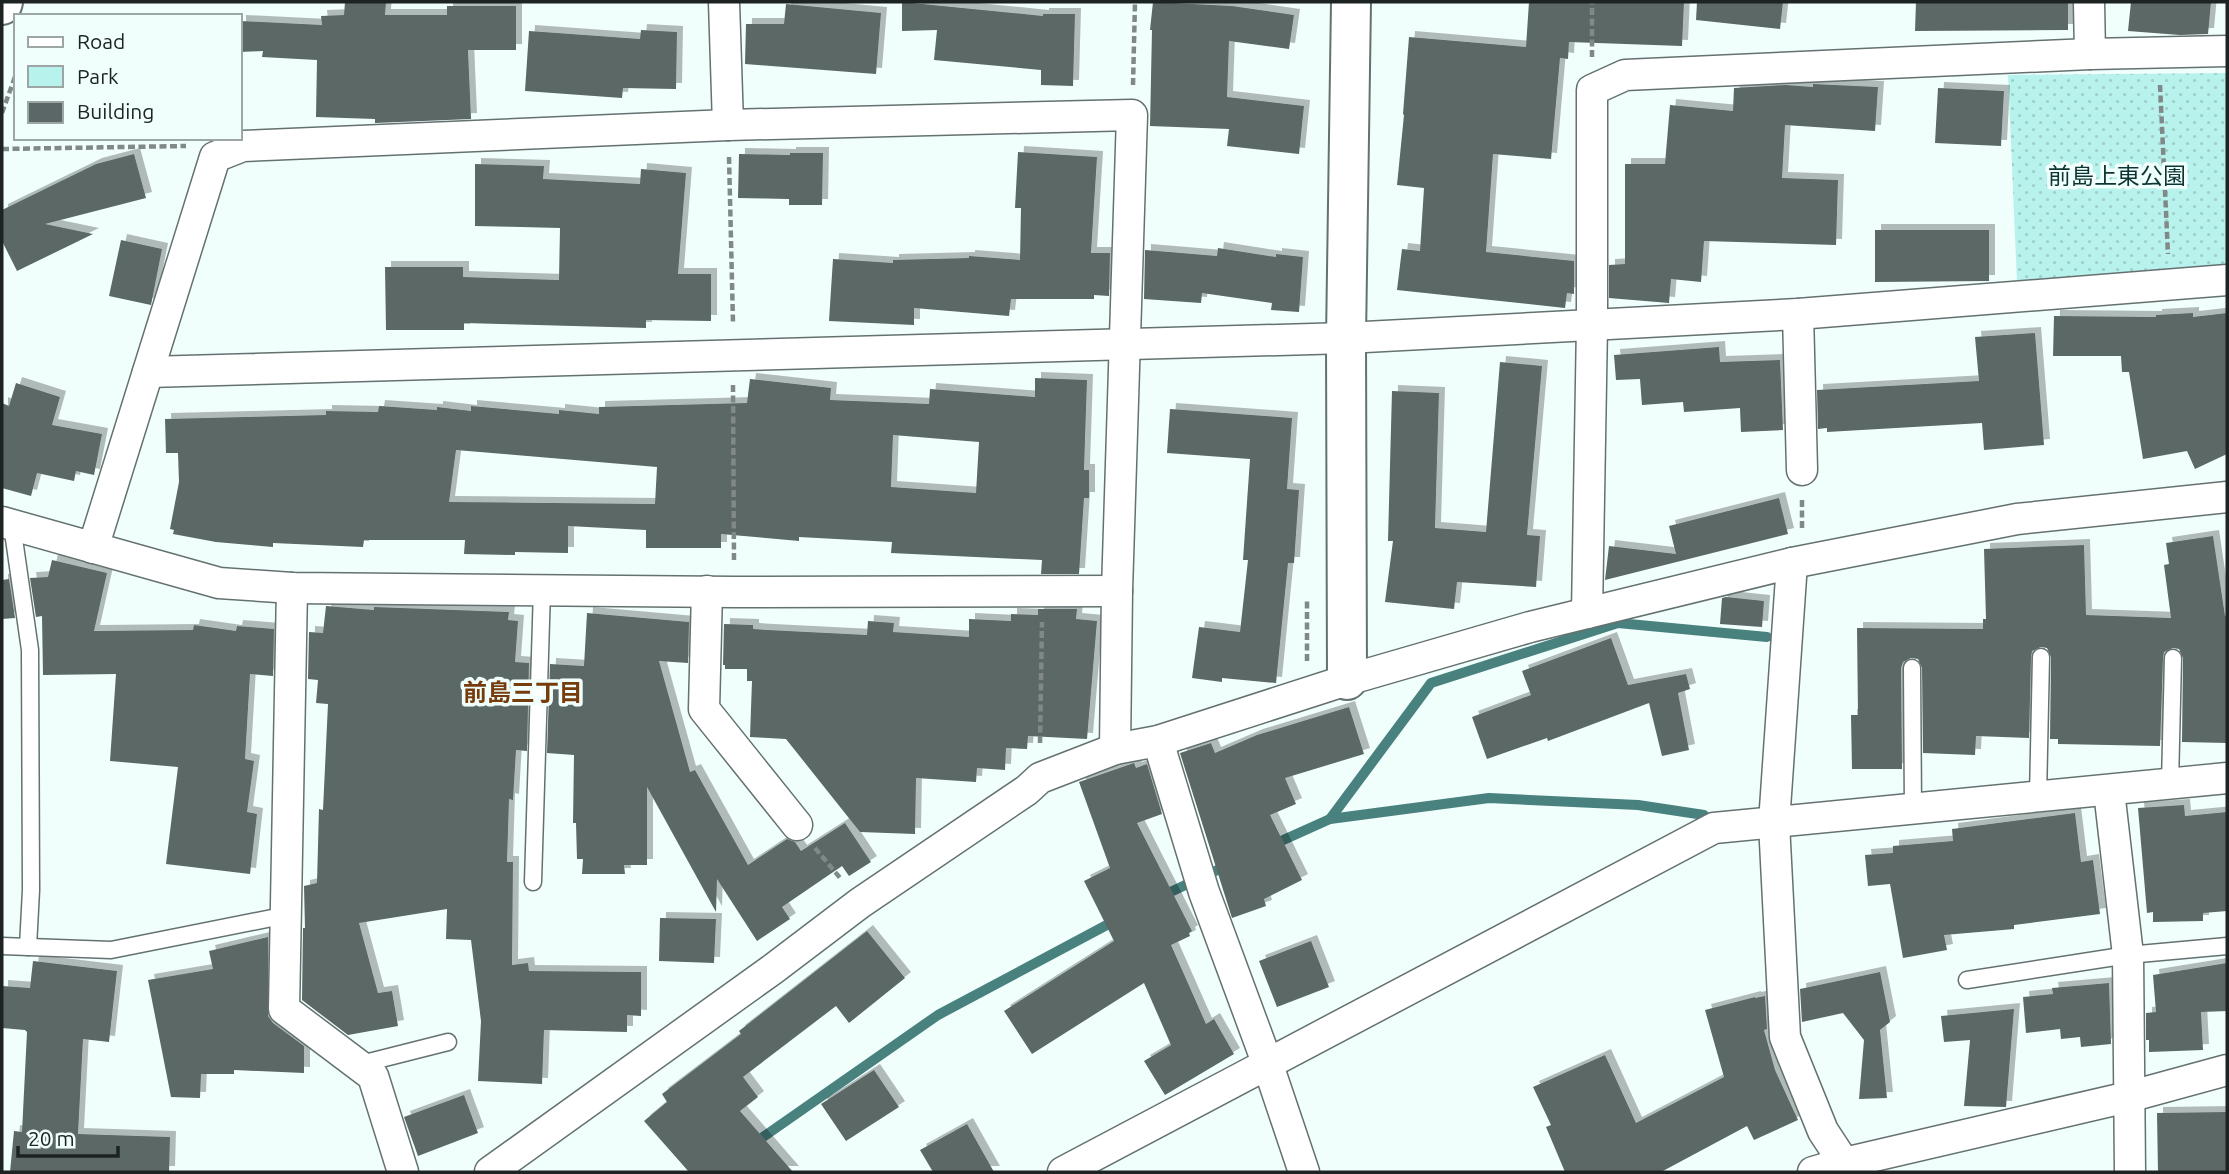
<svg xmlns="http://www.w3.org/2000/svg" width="2229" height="1174" font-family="Ubuntu,'Noto Sans JP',sans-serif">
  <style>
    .green { fill: url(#green-dots) }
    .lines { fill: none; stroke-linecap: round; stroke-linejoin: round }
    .stream { stroke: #48817e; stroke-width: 10 }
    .building { fill: #5b6766; fill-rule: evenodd; filter: url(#shadow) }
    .lane-casing { stroke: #647170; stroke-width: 19 }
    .street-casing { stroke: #647170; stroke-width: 33 }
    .secondary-casing { stroke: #647170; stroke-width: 42 }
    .path { stroke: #808988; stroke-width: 4.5; stroke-dasharray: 7 3.5; stroke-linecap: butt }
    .lane { stroke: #fff; stroke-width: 16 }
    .street { stroke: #fff; stroke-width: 30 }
    .secondary { stroke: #fff; stroke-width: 38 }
    .labels { text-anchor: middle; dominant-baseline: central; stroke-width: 7; stroke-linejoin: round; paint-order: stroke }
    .park-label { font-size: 23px; fill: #0c3432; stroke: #f0fefc }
    .neighbourhood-label { font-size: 24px; font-weight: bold; fill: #773c0c; stroke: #f0fefc }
  </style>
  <defs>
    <pattern id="green-dots" width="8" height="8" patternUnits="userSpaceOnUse" patternTransform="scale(1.75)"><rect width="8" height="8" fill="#b8f2ed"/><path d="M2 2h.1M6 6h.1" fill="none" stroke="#9ecfcb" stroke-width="1.8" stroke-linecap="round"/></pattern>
    <filter id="shadow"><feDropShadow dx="6" dy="-6" stdDeviation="0" flood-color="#0004"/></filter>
  </defs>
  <rect width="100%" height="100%" fill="#f0fefc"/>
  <polygon class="green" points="2227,73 2227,269 2017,282 2008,75"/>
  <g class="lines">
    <g class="stream">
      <polyline points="1330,819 1431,683 1618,623 1767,637"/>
      <polyline points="1270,846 1330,819 1489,798 1638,805 1704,815"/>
      <polyline points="1162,896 1228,865"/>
      <polyline points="753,1144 938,1015 1118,919"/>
    </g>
  </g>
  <g class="building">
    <polygon points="345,2 386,2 385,15 447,15 447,6 516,6 516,50 468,50 471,119 375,123 375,119 316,117 317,60 262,57 263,51 240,52 240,21 322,25 321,16 344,15"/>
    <polygon points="902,2 1043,16 1043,14 1075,14 1073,86 1041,85 1041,70 934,60 937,30 902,31"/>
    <polygon points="1153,2 1232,6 1294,15 1289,49 1229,41 1227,97 1304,106 1299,154 1227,146 1229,129 1150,126 1152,30 1150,30"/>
    <polygon points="1529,2 1684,2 1682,46 1569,42 1568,59 1560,58 1551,159 1493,154 1486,252 1574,261 1574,294 1567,293 1565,308 1397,290 1402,249 1420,251 1424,188 1397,185 1404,115 1403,114 1409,37 1526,47"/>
    <polygon points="1697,2 1783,2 1780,29 1696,20"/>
    <polygon points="1916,2 2068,2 2068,30 1915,31"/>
    <polygon points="2131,2 2211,2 2208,34 2180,35 2128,31"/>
    <polygon points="786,4 881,13 876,74 745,64 746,24 784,24"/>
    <polygon points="641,30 677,32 676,89 623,88 622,98 525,91 529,31 640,39"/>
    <polygon points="1813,84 1878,87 1875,131 1785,125 1782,178 1838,180 1836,245 1704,241 1701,282 1671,279 1669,303 1609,298 1609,265 1625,264 1625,164 1665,164 1670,105 1733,111 1734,88 1786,85 1813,87"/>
    <polygon points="1938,88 2004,91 2001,146 1935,143"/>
    <polygon points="1018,152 1097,157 1091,253 1110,253 1109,296 1094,295 1094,299 1011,299 1009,316 914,308 914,325 829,321 833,259 893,263 893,260 969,258 969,256 1020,260 1021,208 1015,208"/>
    <polygon points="790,153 823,153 822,205 789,205 789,199 738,198 739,154 790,155"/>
    <polygon points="134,154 146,198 45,224 93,234 17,271 2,241 2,210 96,164"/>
    <polygon points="475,164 544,166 543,179 640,184 641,169 686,173 678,274 711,274 711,321 646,320 646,328 464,323 464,330 386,330 385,267 463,267 463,277 559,280 560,228 475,226"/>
    <polygon points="1875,230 1989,230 1989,281 1875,282"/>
    <polygon points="121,240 162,249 151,305 109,296"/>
    <polygon points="1218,248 1276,257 1276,254 1303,257 1299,312 1271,310 1272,303 1202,293 1201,303 1144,299 1145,250 1217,256"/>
    <polygon points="2193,313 2193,317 2227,313 2227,454 2195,469 2187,451 2143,459 2129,372 2122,372 2121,356 2053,356 2054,316 2156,317 2156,315"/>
    <polygon points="2035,333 2044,445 1984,450 1982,423 1827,432 1827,428 1818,429 1817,390 1979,381 1975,337"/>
    <polygon points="1719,347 1720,362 1780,360 1783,430 1741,432 1740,408 1684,412 1683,402 1642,405 1640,379 1616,380 1614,355"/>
    <polygon points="1500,362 1542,366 1527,535 1540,536 1536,587 1457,582 1454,609 1385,602 1393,541 1388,541 1392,391 1439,393 1435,528 1486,532"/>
    <path d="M1035 378 1087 380 1084 470H1089V498H1084L1079 574H1041L1042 560 891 553 892 542 799 537V541L721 534V548H646V530L568 526V553L515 552V555L464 554 465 540H364L363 547 273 543V547L216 542 173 534 174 530 170 529 179 482 178 453H166L165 419 326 415V411L378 412 379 406 437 410V407L471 411V406L559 414V410L599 414V407L747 403 750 379 831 388 830 400 929 404 930 389 1035 397ZM893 435 979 442 976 493 891 487ZM456 450 657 467 655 504 449 502Z"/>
    <polygon points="16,383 60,397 52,425 102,434 94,475 76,471 74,481 37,473 31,496 2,488 2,403 9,406"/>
    <polygon points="1170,409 1292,418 1287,489 1299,490 1294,563 1288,563 1276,683 1222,678 1222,682 1192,678 1199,627 1240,632 1248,560 1243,560 1250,459 1167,453"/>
    <polygon points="1779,498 1788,534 1605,580 1609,546 1676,554 1669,526"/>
    <polygon points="2213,536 2225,616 2227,617 2227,743 2182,742 2183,658 2179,649 2173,648 2164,652 2163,658 2160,746 2058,744 2058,739 2050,739 2051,657 2047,648 2041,647 2032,651 2031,657 2029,738 1976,736 1975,755 1923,753 1922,668 1918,659 1911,658 1903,662 1901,668 1902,769 1852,769 1851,715 1858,715 1857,628 1983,629 1983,619 1986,619 1984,549 2084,545 2086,615 2171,618 2164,565 2169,564 2166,543"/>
    <polygon points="52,560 107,573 94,631 193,630 194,625 236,631 237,626 274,629 273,676 250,674 245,759 254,761 247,812 257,814 250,874 166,864 178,767 110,761 116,674 43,675 42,616 36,617 30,578 48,577"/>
    <polygon points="9,579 15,618 2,619 2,580"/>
    <polygon points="1726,597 1764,601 1762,627 1720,624 1722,598"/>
    <polygon points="326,606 374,610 374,607 509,612 508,620 518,621 515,662 529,663 527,751 516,750 513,800 509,799 507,862 513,862 512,965 528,963 529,971 641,972 641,1016 627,1015 627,1032 544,1030 542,1084 478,1081 481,1021 471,940 446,939 447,909 359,923 378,993 392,991 398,1026 348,1035 302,1000 303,928 305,928 304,886 317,883 319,809 323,810 328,704 316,703 318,680 308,679 309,632 323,633"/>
    <polygon points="1038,609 1077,609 1076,619 1097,621 1087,739 1028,736 1027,749 1006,748 1005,770 977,768 976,782 916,778 915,834 860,832 786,739 750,737 752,681 747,681 747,669 725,669 725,665 723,665 724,624 753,625 753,629 768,630 867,635 868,621 894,623 893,632 969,637 969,619 1011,621 1011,614 1038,615"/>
    <polygon points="587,613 689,622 688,663 659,661 690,772 695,770 748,865 787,839 795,842 801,851 845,823 871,862 849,876 842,866 782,907 790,919 757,941 717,879 716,912 647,787 647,865 624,865 625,874 582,874 583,859 577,859 576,823 573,823 574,755 547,753 550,664 584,666"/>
    <polygon points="1611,638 1628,685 1686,674 1690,689 1678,693 1689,750 1662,756 1649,703 1548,741 1547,738 1487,759 1472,717 1531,695 1522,671"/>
    <polygon points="1349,707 1364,754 1285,778 1296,804 1270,815 1302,880 1264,899 1266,906 1232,918 1180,753 1211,743 1215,753 1257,735"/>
    <polygon points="1134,763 1136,768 1147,764 1162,814 1137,823 1192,931 1189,933 1190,936 1171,945 1206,1024 1214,1019 1234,1054 1165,1095 1144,1061 1171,1045 1144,983 1032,1054 1004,1011 1114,941 1084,881 1110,868 1079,782"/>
    <polygon points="2184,805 2185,816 2227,812 2227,911 2203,913 2203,921 2153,922 2153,912 2147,913 2138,808"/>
    <polygon points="2075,813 2081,862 2093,860 2100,914 2014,925 2014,929 1944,935 1947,950 1903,958 1890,884 1868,886 1865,855 1893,853 1893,846 1953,841 1952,829"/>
    <polygon points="660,918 716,919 714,963 659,961"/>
    <polygon points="867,931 905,978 849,1023 836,1006 743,1077 758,1097 740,1111 793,1172 689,1172 644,1121 667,1102 662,1094 741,1034 739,1031"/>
    <polygon points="268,937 268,1016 273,1023 304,1046 304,1073 234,1070 234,1074 201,1074 200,1098 171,1097 148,980 213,969 209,951"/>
    <polygon points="1311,941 1329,987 1277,1007 1259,961"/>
    <polygon points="33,961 117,971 109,1042 83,1039 78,1134 170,1137 169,1172 10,1172 14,1131 22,1132 27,1032 25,1030 2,1028 2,986 30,988"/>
    <polygon points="2227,963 2227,1011 2201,1012 2203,1050 2149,1052 2149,1040 2146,1040 2146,1013 2156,1012 2153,975"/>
    <polygon points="1880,972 1890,1022 1880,1030 1887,1098 1859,1099 1864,1040 1843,1013 1802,1022 1800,989"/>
    <polygon points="2109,983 2111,1044 2081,1047 2080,1037 2061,1039 2060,1029 2026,1033 2023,997 2053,994 2052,988"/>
    <polygon points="1765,996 1767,1029 1764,1030 1775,1070 1798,1120 1754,1140 1747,1126 1661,1172 1565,1172 1546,1127 1551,1125 1533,1087 1605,1055 1636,1123 1724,1077 1705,1010 1755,997 1755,998"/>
    <polygon points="2014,1009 2006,1107 1964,1106 1970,1040 1944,1042 1941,1016"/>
    <polygon points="874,1070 899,1107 846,1141 821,1104"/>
    <polygon points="464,1095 478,1133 418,1156 404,1117"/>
    <polygon points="2227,1112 2227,1172 2158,1172 2157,1113"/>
    <polygon points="967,1124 994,1172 933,1172 920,1150"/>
  </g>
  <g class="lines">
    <g class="lane-casing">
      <g id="lane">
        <polyline points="12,525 30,650 31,890 28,947"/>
        <polyline points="1912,668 1913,809"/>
        <polyline points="2170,784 2173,658"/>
        <polyline points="2038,797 2041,657"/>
        <polyline points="533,882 542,589"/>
        <polyline points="2,946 111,950 287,915"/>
        <polyline points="1967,980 2128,955 2227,946"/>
        <polyline points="357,1065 448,1042"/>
      </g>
    </g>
    <g class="street-casing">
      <g id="street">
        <polyline points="724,2 728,125"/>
        <polyline points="2089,2 2090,54"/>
        <polyline points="1798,314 1802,470"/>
        <polyline points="148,372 1346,338 1798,314 2227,280"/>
        <polyline points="2,522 219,583 292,588 735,592 1117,591"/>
        <polyline points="93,548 215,157 243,146 728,125 1132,115 1117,591 1115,749"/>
        <polyline points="1792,563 1774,823 1785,1037 1823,1131 1844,1163 1844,1172"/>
        <polyline points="292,588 284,1009 373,1076 403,1172"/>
        <polyline points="707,591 704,709 797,825"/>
        <polyline points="1587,613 1592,324 1592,90 1625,75 2090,54 2227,51"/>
        <polyline points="1158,741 1204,892 1268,1065 1304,1172"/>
        <polyline points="2109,791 2128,955 2130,1172"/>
        <polyline points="490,1172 773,969 860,903 1027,790 1040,778 1115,749 1158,741 1347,680 1530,627 1792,563 2017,519 2227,497"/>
        <polyline points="1063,1172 1714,828 2227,778"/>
        <polyline points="1813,1172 1844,1163 2128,1097 2227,1070"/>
      </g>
    </g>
    <g class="secondary-casing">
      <g id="secondary">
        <polyline points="2,5 3,2"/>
        <polyline points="1347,680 1346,338 1351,2"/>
      </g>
    </g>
    <g class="path">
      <polyline points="1592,57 1592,2"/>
      <polyline points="1133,85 1135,2"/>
      <polyline points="2160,85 2168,254"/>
      <polyline points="2,113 16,74"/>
      <polyline points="2,149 186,146"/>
      <polyline points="729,157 733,323"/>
      <polyline points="733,385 734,561"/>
      <polyline points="1802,528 1802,498"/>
      <polyline points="1307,661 1307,600"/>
      <polyline points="1040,743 1042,622"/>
      <polyline points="815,848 841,879"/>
    </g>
    <use href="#lane" class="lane"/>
    <use href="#street" class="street"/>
    <use href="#secondary" class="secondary"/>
  </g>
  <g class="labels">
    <g class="park-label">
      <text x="2117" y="175">前島上東公園</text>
    </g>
    <g class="neighbourhood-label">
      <text x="523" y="692">前島三丁目</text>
    </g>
  </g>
  <rect width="2229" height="1174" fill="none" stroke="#1d2222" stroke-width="7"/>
  <rect x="14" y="14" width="228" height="126" fill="#f0fefc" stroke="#9ca6a5" stroke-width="2"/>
  <rect x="28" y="37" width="35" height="10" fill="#ffffff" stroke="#9ca6a5" stroke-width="2"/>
  <text x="77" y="49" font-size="21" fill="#1d2222">Road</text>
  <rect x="28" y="66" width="35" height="21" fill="#b8f2ed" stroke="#9ca6a5" stroke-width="2"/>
  <text x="77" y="84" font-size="21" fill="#1d2222">Park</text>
  <rect x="28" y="102" width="35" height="21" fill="#5b6766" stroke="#9ca6a5" stroke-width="2"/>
  <text x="77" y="119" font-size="21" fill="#1d2222">Building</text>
  <path d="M18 1146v10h100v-10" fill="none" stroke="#1d2222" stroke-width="3.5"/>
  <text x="28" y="1146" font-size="21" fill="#1d2222" stroke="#f0fefc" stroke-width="5" paint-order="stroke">20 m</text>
</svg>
